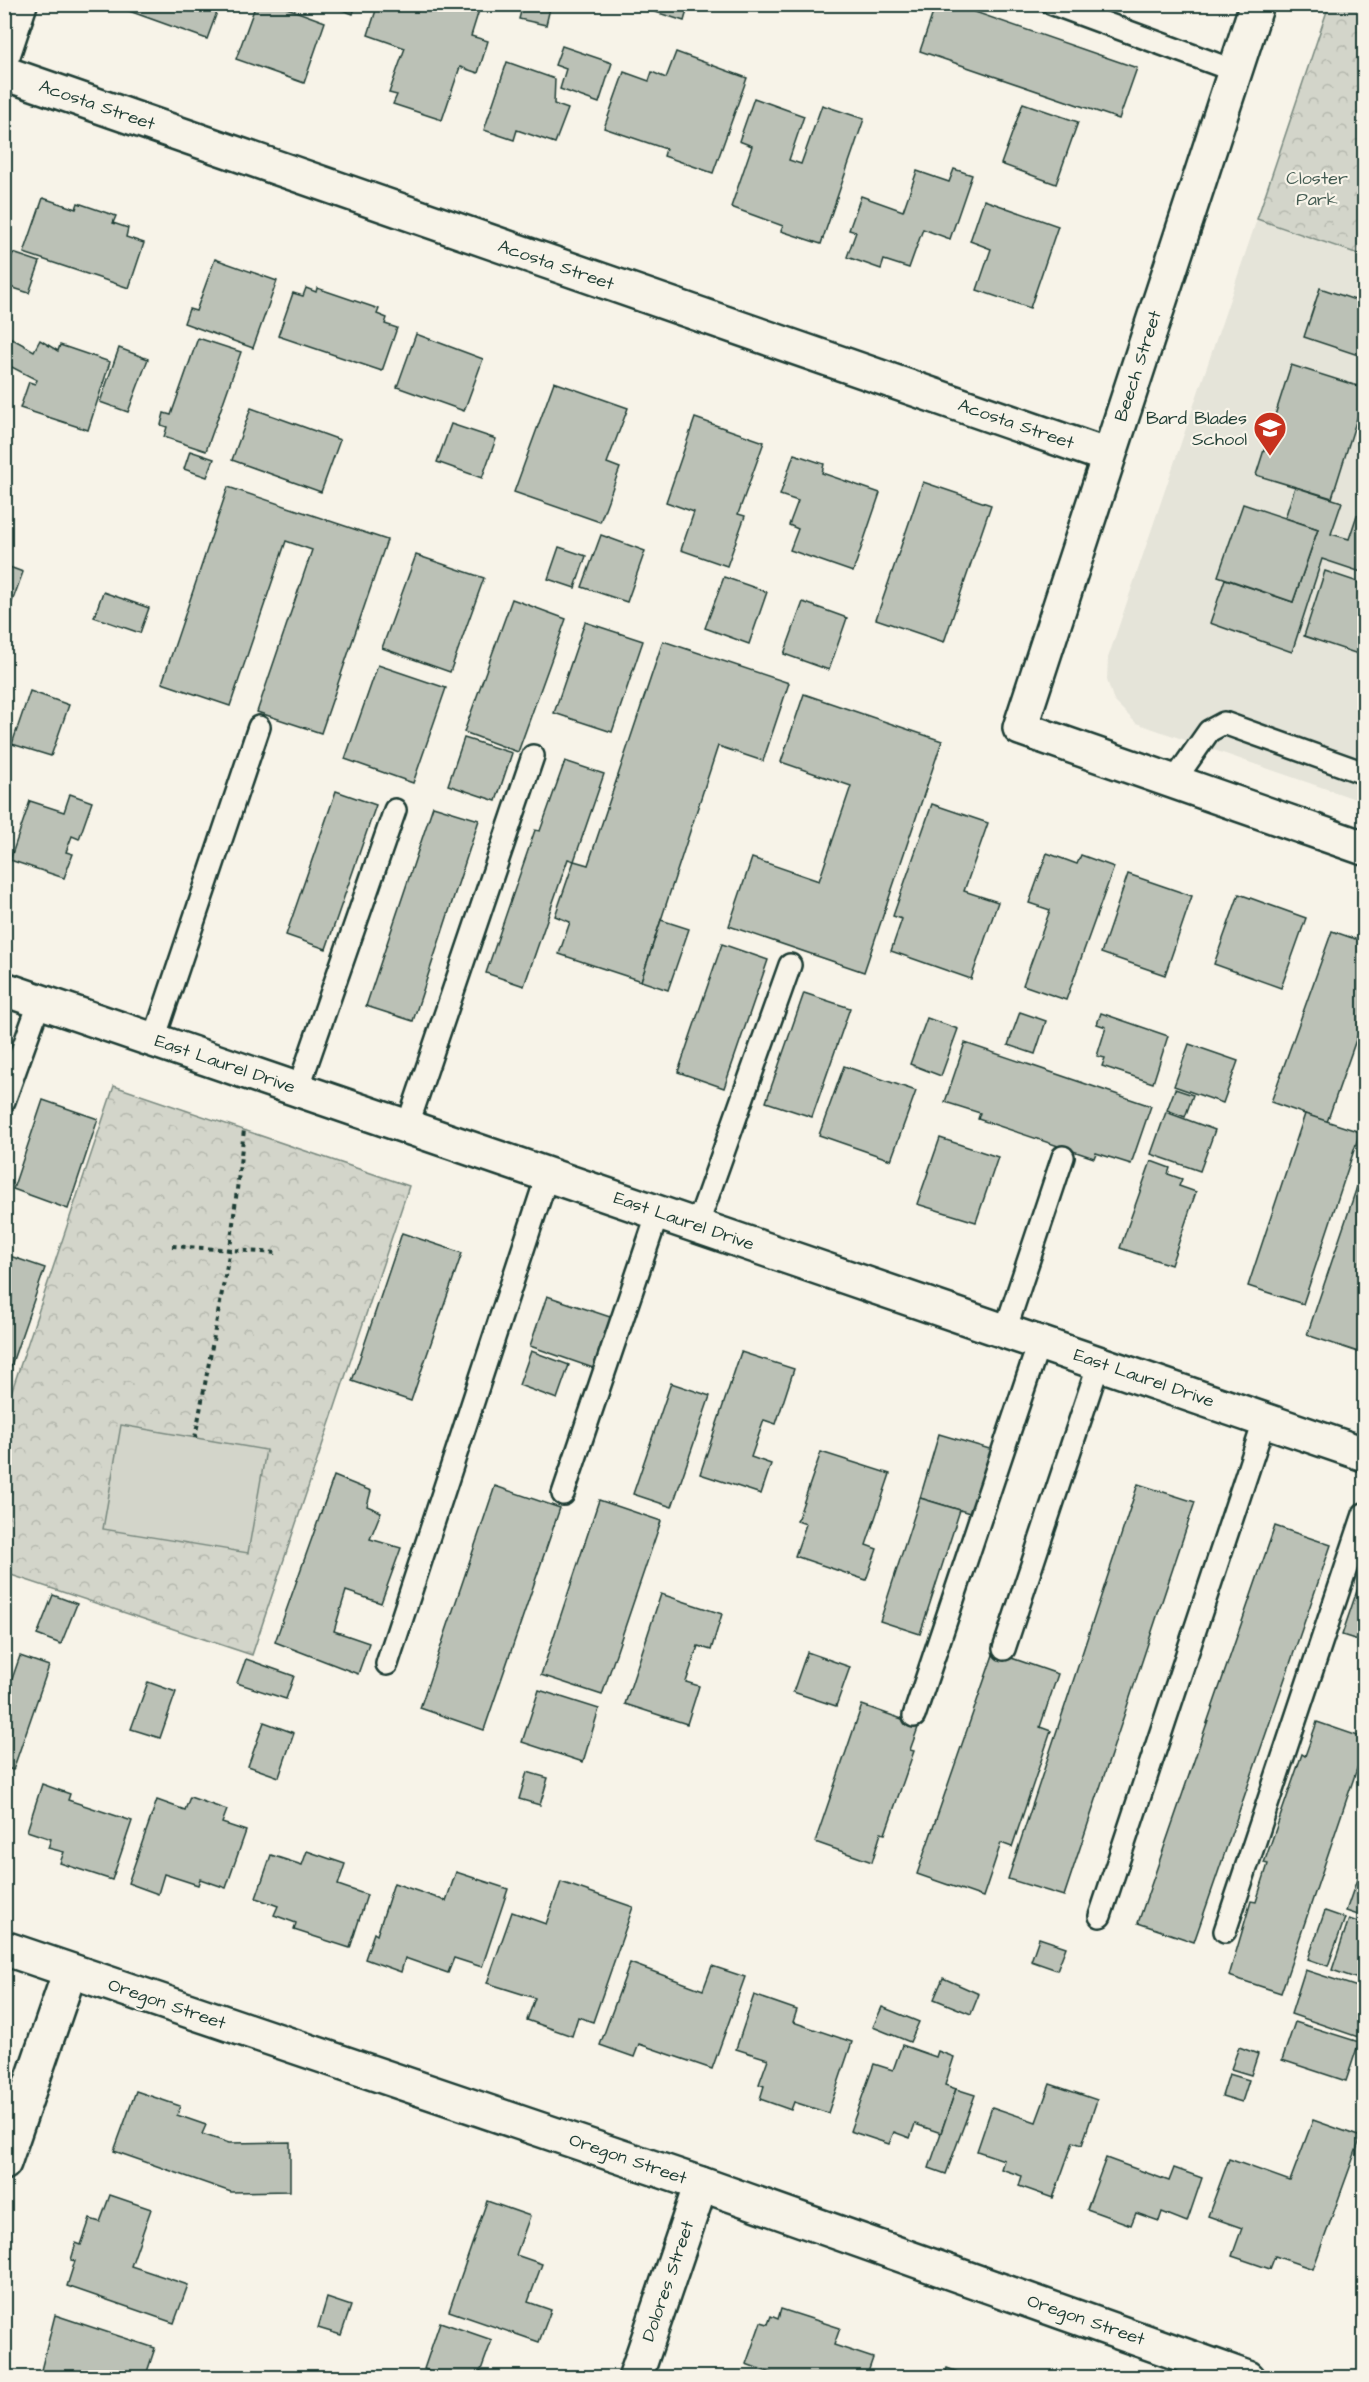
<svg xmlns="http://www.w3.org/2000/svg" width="1369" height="2382" font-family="'Architects Daughter',sans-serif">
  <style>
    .built { fill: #e5e4d9 }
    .forest { fill: url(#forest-crowns); stroke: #79897f; stroke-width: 1.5 }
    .pitch { fill: #d3d5ca; stroke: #79897f; stroke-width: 1.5 }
    .building { fill: #bbc1b6; stroke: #1f3d34; stroke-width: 1.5 }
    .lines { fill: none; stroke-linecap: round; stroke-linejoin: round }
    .service-casing { stroke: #1f3d34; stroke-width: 26 }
    .minor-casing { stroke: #1f3d34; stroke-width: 38 }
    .tertiary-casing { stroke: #1f3d34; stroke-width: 38 }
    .path { stroke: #1f3d34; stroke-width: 4; stroke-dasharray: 4.5 4.5; stroke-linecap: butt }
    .service { stroke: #f7f3e8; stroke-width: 21 }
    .minor { stroke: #f7f3e8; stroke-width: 33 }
    .tertiary { stroke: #f7f3e8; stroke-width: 33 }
    .labels { text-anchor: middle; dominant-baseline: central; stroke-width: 4.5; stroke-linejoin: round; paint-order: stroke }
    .street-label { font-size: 18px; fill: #1f3d34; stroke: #f7f3e8 }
    .park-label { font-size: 18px; fill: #435b52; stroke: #f7f3e8 }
    .poi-label { font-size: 18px; fill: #1f3d34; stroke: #f7f3e8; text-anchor: end }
  </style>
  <defs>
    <pattern id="forest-crowns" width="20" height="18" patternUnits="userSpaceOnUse" patternTransform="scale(1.5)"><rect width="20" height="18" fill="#d3d5ca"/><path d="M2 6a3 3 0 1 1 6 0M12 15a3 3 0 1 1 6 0" fill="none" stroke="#b5b8ae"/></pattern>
  </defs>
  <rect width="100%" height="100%" fill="#f7f3e8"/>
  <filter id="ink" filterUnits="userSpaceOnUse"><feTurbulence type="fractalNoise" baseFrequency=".0167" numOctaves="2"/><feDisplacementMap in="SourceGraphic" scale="12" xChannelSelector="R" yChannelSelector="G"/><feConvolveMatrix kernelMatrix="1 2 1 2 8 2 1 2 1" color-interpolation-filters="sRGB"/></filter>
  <g filter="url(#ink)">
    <polygon class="built" points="1257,219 1364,256 1364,802 1136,723 1114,701 1107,680 1108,658"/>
    <g class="forest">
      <polygon points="1329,5 1364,5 1364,256 1257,219"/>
      <polygon points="114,1086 409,1186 252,1655 5,1573 5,1411"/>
    </g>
    <polygon class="pitch" points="121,1425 266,1450 248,1553 103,1529"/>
    <g class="building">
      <polygon points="119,4 220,4 207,39 118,7"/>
      <polygon points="256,4 276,4 325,22 304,83 236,59"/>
      <polygon points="326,4 356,4 353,14"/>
      <polygon points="378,4 481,4 471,36 488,41 478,73 460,67 442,120 393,104 397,95 389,93 405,48 368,35"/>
      <polygon points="523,4 551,4 546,25 519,19"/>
      <polygon points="650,4 689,4 684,21 649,10"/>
      <polygon points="936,4 952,4 1137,68 1119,119 920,51"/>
      <polygon points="1141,4 1159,4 1157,10"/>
      <polygon points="562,46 612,63 599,103 560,89 566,69 555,65"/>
      <polygon points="676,52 747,78 713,173 664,156 666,149 604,128 624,72 649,81 652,72 666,78"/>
      <polygon points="507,62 555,79 554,104 568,109 555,143 517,130 514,140 484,130"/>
      <polygon points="754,98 804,116 789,160 801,164 822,105 864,119 821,244 781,231 783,226 731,207 752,146 739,141"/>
      <polygon points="1023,103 1078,122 1056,184 1001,164"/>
      <polygon points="954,169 972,175 950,239 923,229 909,268 884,260 881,269 847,257 856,232 849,230 861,196 903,211 917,171 949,182"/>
      <polygon points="43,198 76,209 78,203 116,216 113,223 128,228 126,237 144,243 129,288 24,253"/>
      <polygon points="984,200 1058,226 1030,308 977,290 991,249 970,241"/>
      <polygon points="4,218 9,219 4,234"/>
      <polygon points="13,253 40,262 29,293 4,285 4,275"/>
      <polygon points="215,259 277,281 253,348 184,323 189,309 196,311"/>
      <polygon points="306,288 316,292 317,288 379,309 377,314 387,318 385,324 397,328 382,371 278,336 293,293 303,296"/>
      <polygon points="1320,288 1364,303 1364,357 1304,337"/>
      <polygon points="4,334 34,351 40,340 58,351 60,345 110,362 88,430 20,408 29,382 35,384 37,380 4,363"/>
      <polygon points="416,334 483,359 464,411 397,387"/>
      <polygon points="198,338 241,352 206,451 164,437 167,427 161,425 164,413 171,415"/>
      <polygon points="119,348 148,359 128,412 100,402"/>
      <polygon points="1291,365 1364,388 1364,396 1332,498 1256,475"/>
      <polygon points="554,382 628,408 607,463 620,468 600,522 514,492"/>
      <polygon points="251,408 340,440 321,492 232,460"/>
      <polygon points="695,418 764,442 738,514 745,516 727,566 681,550 694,512 666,502"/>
      <polygon points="451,424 496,439 482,478 437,462"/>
      <polygon points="190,451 214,459 207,477 184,469"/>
      <polygon points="794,454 824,464 822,473 880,493 853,572 790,550 798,529 789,525 798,501 780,495"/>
      <polygon points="923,482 991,505 944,642 876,619"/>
      <polygon points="228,487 387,540 321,733 257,712 312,550 286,541 230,706 162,683"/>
      <polygon points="1295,487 1342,502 1331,534 1349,539 1357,515 1364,517 1364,573 1322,559 1292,652 1210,623 1225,579 1293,602 1318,529 1285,518"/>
      <polygon points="1243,504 1318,529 1293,602 1218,576"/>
      <polygon points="601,535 645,551 627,602 582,587"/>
      <polygon points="559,547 586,556 575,588 548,579"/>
      <polygon points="416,555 484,578 450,672 382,648"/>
      <polygon points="4,565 23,572 4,624"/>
      <polygon points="1325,571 1364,584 1364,656 1304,636"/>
      <polygon points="724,577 767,592 749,644 705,628"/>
      <polygon points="103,592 149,608 140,633 94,617"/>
      <polygon points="512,599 566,619 518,752 464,732"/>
      <polygon points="803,602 847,618 829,670 784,654"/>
      <polygon points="585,622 643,641 612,732 554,713"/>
      <polygon points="663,641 789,683 763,761 718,746 641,981 559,954 570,922 555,916 574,861 588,865"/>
      <polygon points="378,665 446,688 413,783 345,759"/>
      <polygon points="30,691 69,705 51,756 12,744"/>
      <polygon points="804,694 942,741 864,972 729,926 752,858 819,881 851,786 781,762"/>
      <polygon points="464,738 512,753 496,801 448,785"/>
      <polygon points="565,761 604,774 574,861 568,859 524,986 486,973 535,830 540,831"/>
      <polygon points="336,791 376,805 326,949 286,935"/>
      <polygon points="70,794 92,802 79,839 72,836 66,852 73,854 64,878 10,860 30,801 64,812"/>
      <polygon points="932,804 988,823 964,891 998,902 971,979 891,951 902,919 893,916"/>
      <polygon points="433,806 479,820 413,1021 366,1006"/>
      <polygon points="1047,853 1077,864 1081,855 1114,867 1066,1000 1023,985 1050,910 1029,903"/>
      <polygon points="1128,874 1192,896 1165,975 1101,953"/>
      <polygon points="1239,894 1306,918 1281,988 1214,964"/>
      <polygon points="661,920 689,929 668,990 641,981"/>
      <polygon points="1332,931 1364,942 1364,1017 1327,1122 1271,1102"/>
      <polygon points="722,944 768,960 724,1088 678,1072"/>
      <polygon points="804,993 850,1008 812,1117 766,1102"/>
      <polygon points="1020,1012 1046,1021 1035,1054 1008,1045"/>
      <polygon points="1101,1013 1168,1036 1153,1083 1102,1066 1105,1058 1097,1056 1106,1027 1097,1024"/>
      <polygon points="927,1018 958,1029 941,1076 910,1064"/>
      <polygon points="965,1043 1151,1106 1131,1164 1096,1153 1094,1158 978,1119 980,1113 945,1102"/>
      <polygon points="1189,1044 1238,1061 1223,1103 1174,1086"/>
      <polygon points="844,1066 916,1091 891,1160 819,1135"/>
      <polygon points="1175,1089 1193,1095 1185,1117 1167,1110"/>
      <polygon points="43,1100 98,1119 68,1209 13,1189"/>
      <polygon points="1166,1112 1215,1130 1200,1171 1151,1154"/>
      <polygon points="1305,1114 1360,1132 1303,1304 1248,1286"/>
      <polygon points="940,1138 998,1157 976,1222 917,1204"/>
      <polygon points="1151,1161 1170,1168 1168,1174 1182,1179 1179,1186 1196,1192 1171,1265 1120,1248"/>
      <polygon points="1364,1166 1364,1354 1307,1335"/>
      <polygon points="402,1233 462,1253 411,1401 352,1381"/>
      <polygon points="4,1254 45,1268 4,1386"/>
      <polygon points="547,1296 613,1318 596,1369 530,1346"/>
      <polygon points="531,1351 569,1365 557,1399 519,1385"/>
      <polygon points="741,1352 794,1369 776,1424 764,1420 751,1457 771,1464 761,1494 700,1474"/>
      <polygon points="671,1383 710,1396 672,1507 633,1494"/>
      <polygon points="939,1434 993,1450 973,1514 920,1498"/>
      <polygon points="821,1452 890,1474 866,1545 877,1549 866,1580 795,1556 806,1524 797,1521"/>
      <polygon points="334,1476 371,1491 367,1506 381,1512 370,1539 401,1548 381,1603 346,1591 334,1631 369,1643 358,1674 275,1642"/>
      <polygon points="1138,1484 1195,1502 1064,1896 1008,1879"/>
      <polygon points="495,1486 560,1508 484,1730 420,1708"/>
      <polygon points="920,1498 960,1510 920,1634 880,1621"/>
      <polygon points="599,1500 661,1521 602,1695 541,1675"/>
      <polygon points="1275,1526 1331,1545 1194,1942 1138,1923"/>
      <polygon points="1364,1570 1364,1642 1342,1635"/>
      <polygon points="661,1594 722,1614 711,1650 698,1646 686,1682 699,1686 687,1724 625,1704"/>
      <polygon points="53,1595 77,1604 61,1644 37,1635"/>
      <polygon points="807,1652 850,1667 836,1706 793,1692"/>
      <polygon points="994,1652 1058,1674 1040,1727 1051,1731 1012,1847 1001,1843 983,1897 917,1874"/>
      <polygon points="20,1656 49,1666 13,1770 4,1767 4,1679 12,1679"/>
      <polygon points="246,1659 294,1676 286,1699 237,1683"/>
      <polygon points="148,1682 176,1692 160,1738 131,1729"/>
      <polygon points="539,1690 599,1709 583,1762 522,1742"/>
      <polygon points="862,1705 919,1725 910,1750 914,1751 885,1834 881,1833 872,1862 815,1842"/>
      <polygon points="264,1722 294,1733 279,1777 248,1766"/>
      <polygon points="1317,1722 1364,1738 1364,1748 1281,1993 1229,1976 1251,1901 1256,1902 1268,1864 1264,1863 1302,1754 1305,1756"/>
      <polygon points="527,1772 548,1778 540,1805 519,1799"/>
      <polygon points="42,1784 70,1794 68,1800 132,1821 112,1880 60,1863 64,1852 48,1848 51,1839 27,1831"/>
      <polygon points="190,1797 227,1810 222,1823 246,1831 226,1888 200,1879 198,1885 164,1874 158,1894 128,1883 157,1800 185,1810"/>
      <polygon points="307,1851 345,1864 338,1885 367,1895 350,1948 294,1930 296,1923 274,1915 278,1906 256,1898 271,1855 302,1865"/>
      <polygon points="1364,1859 1364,1917 1346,1911"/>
      <polygon points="456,1872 508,1889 482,1967 454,1958 448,1973 405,1958 401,1972 365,1959 374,1933 377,1935 394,1883 446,1901"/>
      <polygon points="561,1882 633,1907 593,2022 578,2017 572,2036 527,2020 535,1998 487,1983 512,1912 546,1924"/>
      <polygon points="1325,1911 1345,1918 1328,1966 1308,1959"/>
      <polygon points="1349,1919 1364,1924 1364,1981 1332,1970"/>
      <polygon points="1039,1938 1066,1947 1057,1970 1031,1961"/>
      <polygon points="630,1963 703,1990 712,1966 745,1977 712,2069 639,2044 634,2057 600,2045"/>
      <polygon points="1305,1970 1364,1989 1364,2039 1291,2014"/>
      <polygon points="943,1978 979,1994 971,2014 934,1999"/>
      <polygon points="754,1995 797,2010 793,2022 852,2042 828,2113 794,2102 791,2110 760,2099 764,2086 759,2084 768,2059 736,2049"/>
      <polygon points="882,2007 919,2022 910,2042 873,2027"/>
      <polygon points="1295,2022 1359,2042 1346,2081 1282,2060"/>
      <polygon points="902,2045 936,2057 938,2051 954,2057 945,2085 956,2089 941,2133 915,2124 910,2138 894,2132 889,2144 850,2131 874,2064 893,2070"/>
      <polygon points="1239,2047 1258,2054 1251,2075 1231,2069"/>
      <polygon points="1229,2074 1249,2080 1242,2102 1222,2096"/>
      <polygon points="1050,2084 1097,2100 1082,2145 1073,2142 1053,2198 1019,2186 1022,2176 1001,2169 1004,2160 977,2151 992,2107 1036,2122"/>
      <polygon points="956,2089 975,2095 946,2174 929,2168"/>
      <polygon points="136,2091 180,2106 177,2115 206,2125 202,2134 229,2143 290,2142 290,2191 231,2192 114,2151"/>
      <polygon points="1313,2120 1361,2137 1313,2269 1275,2256 1270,2269 1232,2256 1242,2228 1208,2216 1229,2159 1290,2181"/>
      <polygon points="1106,2158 1169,2181 1174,2168 1202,2178 1187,2222 1162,2212 1159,2221 1136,2213 1131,2225 1087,2209"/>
      <polygon points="110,2195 151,2209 131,2266 188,2285 174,2323 67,2286 75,2261 71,2260 76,2243 81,2245 90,2219 100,2222"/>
      <polygon points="487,2201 530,2216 516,2255 542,2264 528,2302 551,2310 539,2342 449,2311"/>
      <polygon points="327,2298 351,2306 341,2335 318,2328"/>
      <polygon points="781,2309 840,2328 834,2345 873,2358 866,2378 769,2378 771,2373 746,2364 761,2322 768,2324 771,2316 778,2319"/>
      <polygon points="55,2315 155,2348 145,2378 39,2378"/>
      <polygon points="440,2322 492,2340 478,2378 431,2378 433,2372 424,2369"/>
      <polygon points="947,2368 974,2378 944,2378"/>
    </g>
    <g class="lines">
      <g class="service-casing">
        <g id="service">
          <polyline points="1053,4 1235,71"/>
          <polyline points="1174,781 1209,731 1224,723 1364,773"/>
          <polyline points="154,1039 259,727"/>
          <polyline points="298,1089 395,810"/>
          <polyline points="4,1101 40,1001"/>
          <polyline points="407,1127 533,756"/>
          <polyline points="697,1226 790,965"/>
          <polyline points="1005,1331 1063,1157"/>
          <polyline points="563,1494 658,1213"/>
          <polyline points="1004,1649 1099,1363"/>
          <polyline points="387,1664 548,1173"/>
          <polyline points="914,1716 1039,1343"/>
          <polyline points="1100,1916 1265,1419"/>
          <polyline points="1225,1931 1364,1514"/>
        </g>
      </g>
      <g class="minor-casing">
        <g id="minor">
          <polyline points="1257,4 1020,728 1364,848"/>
          <polyline points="4,52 20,4"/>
          <polyline points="4,73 1108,456"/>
          <polyline points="4,1948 701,2184 1248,2378"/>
          <polyline points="4,2163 70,1971"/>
          <polyline points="635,2378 701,2184"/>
        </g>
      </g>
      <g class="tertiary-casing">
        <polyline id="tertiary" points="4,989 1364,1454"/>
      </g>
      <g class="path">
        <polyline points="172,1246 277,1253"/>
        <polyline points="195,1438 230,1249 244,1130"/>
      </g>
      <use href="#service" class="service"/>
      <use href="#minor" class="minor"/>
      <use href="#tertiary" class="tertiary"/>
    </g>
  </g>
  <defs>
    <g id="school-pin" transform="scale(1.725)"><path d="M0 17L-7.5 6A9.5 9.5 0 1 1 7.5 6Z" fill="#c8321e" stroke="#f7f3e8"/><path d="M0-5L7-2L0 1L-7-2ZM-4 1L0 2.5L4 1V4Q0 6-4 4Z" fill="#fff"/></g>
  </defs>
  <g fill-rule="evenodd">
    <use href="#school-pin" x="1270" y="428"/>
  </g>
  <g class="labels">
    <g class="street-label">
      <text transform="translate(97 105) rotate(19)">Acosta Street</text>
      <text transform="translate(556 265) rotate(19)">Acosta Street</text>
      <text transform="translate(1138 366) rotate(-72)">Beech Street</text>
      <text transform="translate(1016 424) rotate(19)">Acosta Street</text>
      <text transform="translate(225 1064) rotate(19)">East Laurel Drive</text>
      <text transform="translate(684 1221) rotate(19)">East Laurel Drive</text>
      <text transform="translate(1144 1378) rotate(19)">East Laurel Drive</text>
      <text transform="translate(167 2004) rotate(19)">Oregon Street</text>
      <text transform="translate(628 2159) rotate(19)">Oregon Street</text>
      <text transform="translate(668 2281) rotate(-71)">Dolores Street</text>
      <text transform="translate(1086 2320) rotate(19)">Oregon Street</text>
    </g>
    <g class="park-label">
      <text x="1317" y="178">Closter<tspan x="1317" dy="21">Park</tspan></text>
    </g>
    <g class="poi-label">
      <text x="1247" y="418">Bard Blades<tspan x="1247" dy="21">School</tspan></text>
    </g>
  </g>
  <rect width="1369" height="2382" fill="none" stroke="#f7f3e8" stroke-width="24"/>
  <rect x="12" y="12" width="1345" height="2358" fill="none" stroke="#1f3d34" stroke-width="2" filter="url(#ink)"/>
</svg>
